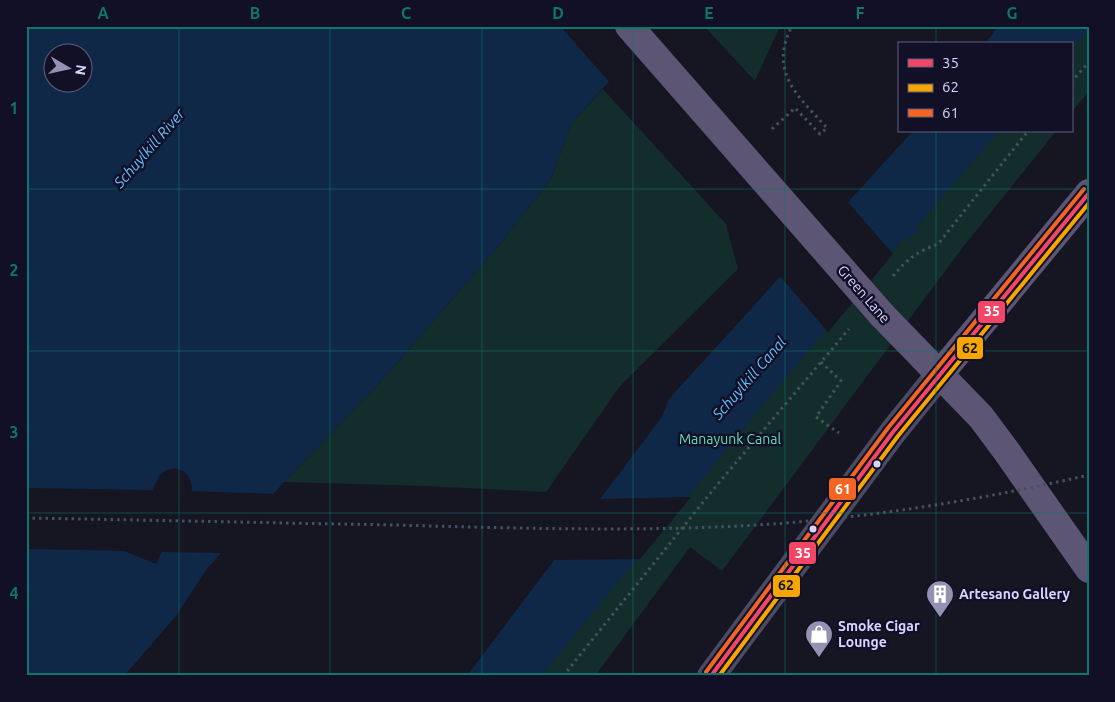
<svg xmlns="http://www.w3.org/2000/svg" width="1115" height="702" font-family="Ubuntu,sans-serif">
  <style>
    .green { fill: #132d2c }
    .water { fill: #102848; fill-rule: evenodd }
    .pier { fill: #161522 }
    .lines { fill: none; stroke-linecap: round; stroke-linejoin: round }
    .path { stroke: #44515e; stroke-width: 3; stroke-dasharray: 2.5 4; stroke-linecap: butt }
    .minor { stroke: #4a4b63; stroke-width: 28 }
    .major { stroke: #5d5574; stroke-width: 28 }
    .path-bridge { stroke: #44515e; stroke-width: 3; stroke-dasharray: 2.5 4; stroke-linecap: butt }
    .major-bridge { stroke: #5d5574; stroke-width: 28 }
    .bus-1-casing { stroke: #121027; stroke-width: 8 }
    .bus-2-casing { stroke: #121027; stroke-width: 8 }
    .bus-3-casing { stroke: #121027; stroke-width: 8 }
    .bus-1 { stroke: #f34667; stroke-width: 4 }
    .bus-2 { stroke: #f7a600; stroke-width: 4 }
    .bus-3 { stroke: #f26522; stroke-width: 4 }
    .grid { fill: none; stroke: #0f766e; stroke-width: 1; stroke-opacity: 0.55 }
    .bus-dot { fill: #d8d6ff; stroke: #121027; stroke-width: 2 }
    .labels { text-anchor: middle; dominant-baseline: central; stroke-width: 5; stroke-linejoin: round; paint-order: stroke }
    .street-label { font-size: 14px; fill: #d8d6ff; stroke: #121027 }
    .park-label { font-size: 14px; fill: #61e0b8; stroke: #121027 }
    .poi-label { font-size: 14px; font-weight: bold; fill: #d8d6ff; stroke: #121027; text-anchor: start }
    .water-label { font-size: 15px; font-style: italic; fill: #65c1fe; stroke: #121027 }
    .line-badge { stroke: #121027; stroke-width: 2 }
    .badge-label { font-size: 14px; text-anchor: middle; font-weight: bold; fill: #fff }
    .pale-badge-label { font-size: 14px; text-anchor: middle; font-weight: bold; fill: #111 }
    .neatline { fill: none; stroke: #0f766e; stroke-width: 2 }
    .grid-label { font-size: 16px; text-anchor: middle; font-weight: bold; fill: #0f766e }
  </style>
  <rect width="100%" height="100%" fill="#161522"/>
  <g class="green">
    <polygon points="704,26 780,26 755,81"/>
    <polygon points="999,26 1089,26 1089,91 1071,113 1071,44 985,44"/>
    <polygon points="603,89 726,224 738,269 620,386 546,492 426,486 284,482 384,378 500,244 551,179 571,124"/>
    <polygon points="913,131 1056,131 963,247 722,571 690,547 595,676 467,676 662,417 669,399"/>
  </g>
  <g class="water">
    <path d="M26 26H659L571 124 551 179 500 244 384 378 284 482 206 570 176 616 124 676H26ZM52 52H82V82H52ZM174 468C186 471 191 476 192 489L156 564 124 551 159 476 166 470Z"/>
    <polygon points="999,26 1089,26 1089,30 1071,48 1071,44 985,44"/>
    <polygon points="913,131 999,131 916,228 921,231 902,240 776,389 541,676 467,676 662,417 669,399"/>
  </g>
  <g class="pier">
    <polygon points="560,26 662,26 611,84"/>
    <polygon points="847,201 893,254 828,332 779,275"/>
    <polygon points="26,488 155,490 127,550 130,551 26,549"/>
    <polygon points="188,491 277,494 224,553 159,552"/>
    <polygon points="691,497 640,559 551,560 596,499"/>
  </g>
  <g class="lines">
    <g class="path">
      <polyline points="1071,82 1089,62"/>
      <path d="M772 129 795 108 820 134 827 128C798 96 768 72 792 26"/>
      <path d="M893 276C908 258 917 252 938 244L1028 131"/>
      <polyline points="821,362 841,381 816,417 839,433"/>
      <polyline points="563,676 717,485 849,329"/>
    </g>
    <polyline class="minor" points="711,676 893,432 939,375"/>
    <g class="major">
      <polyline points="882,315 981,417 1007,452 1089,569"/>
      <polyline points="939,375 1089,193"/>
    </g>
    <path class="path-bridge" d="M26 518C150 520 273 523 396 525 503 528 610 531 718 527 843 522 967 503 1089 475"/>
    <polyline class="major-bridge" points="629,26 882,315"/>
    <g class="bus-1-casing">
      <polyline id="bus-1" points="711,676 893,432 1089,193"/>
    </g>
    <g class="bus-2-casing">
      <polyline id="bus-2" points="719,676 898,436 1089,203"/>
    </g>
    <g class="bus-3-casing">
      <polyline id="bus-3" points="706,672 888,428 1084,189"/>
    </g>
    <use href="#bus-1" class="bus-1"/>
    <use href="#bus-2" class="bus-2"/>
    <use href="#bus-3" class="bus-3"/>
  </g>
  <path class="grid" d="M179 26V676M330 26V676M482 26V676M633 26V676M785 26V676M936 26V44M936 131V676M26 189H1089M26 351H1089M26 513H1089"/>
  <defs>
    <g id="building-pin" transform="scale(1.4375)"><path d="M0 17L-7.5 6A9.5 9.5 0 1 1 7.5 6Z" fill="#9492b2" stroke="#121027"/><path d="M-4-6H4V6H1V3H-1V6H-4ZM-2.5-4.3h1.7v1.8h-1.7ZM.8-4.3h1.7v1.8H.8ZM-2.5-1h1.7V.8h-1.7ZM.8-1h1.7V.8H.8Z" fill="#fff"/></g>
    <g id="shop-pin" transform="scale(1.4375)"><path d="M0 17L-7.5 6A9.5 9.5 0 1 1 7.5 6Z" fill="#9492b2" stroke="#121027"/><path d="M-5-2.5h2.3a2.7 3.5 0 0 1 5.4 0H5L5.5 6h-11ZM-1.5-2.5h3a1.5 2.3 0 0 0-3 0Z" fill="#fff"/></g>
  </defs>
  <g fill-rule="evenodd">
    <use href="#building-pin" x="940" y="594"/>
    <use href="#shop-pin" x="819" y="634"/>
  </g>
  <g class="bus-dot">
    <circle cx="877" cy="464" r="4.5"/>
    <circle cx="813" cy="529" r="4.5"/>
  </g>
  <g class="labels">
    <g class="street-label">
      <text transform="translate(864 294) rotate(49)">Green Lane</text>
    </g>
    <g class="park-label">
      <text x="730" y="439">Manayunk Canal</text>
    </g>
    <g class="poi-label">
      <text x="959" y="594">Artesano Gallery</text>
      <text x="838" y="626">Smoke Cigar<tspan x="838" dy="16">Lounge</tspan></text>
    </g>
    <g class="water-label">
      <text transform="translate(149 148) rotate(-49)">Schuylkill River</text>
      <text transform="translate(749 378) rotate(-49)">Schuylkill Canal</text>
    </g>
  </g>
  <g class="line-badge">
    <rect x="977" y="300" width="29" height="24" rx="5" fill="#f34667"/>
    <rect x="956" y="336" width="28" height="24" rx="5" fill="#f7a600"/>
    <rect x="828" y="477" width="29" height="24" rx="5" fill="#f26522"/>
    <rect x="788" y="541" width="29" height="24" rx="5" fill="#f34667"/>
    <rect x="772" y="574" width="29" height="24" rx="5" fill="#f7a600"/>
  </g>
  <g class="badge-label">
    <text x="992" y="316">35</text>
    <text x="843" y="494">61</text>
    <text x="803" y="558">35</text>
  </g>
  <g class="pale-badge-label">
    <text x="970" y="353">62</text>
    <text x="786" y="590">62</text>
  </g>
  <rect width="1115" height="702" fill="none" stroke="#121027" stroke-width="55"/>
  <rect x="898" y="42" width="175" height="90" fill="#121027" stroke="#615f7d"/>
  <rect x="908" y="59" width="25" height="8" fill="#f34667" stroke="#615f7d"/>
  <text x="942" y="68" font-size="15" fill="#d8d6ff">35</text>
  <rect x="908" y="84" width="25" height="8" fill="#f7a600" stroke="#615f7d"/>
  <text x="942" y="92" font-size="15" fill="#d8d6ff">62</text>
  <rect x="908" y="109" width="25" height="8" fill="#f26522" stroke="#615f7d"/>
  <text x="942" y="118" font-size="15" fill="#d8d6ff">61</text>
  <g transform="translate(68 68) rotate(99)"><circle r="24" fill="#121027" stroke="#615f7d"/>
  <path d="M0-4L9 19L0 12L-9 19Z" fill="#9492b2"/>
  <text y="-8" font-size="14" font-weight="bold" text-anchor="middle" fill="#d8d6ff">N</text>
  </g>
  <rect x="28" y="28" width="1060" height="646" class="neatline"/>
  <g class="grid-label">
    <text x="103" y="19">A</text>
    <text x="255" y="19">B</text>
    <text x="406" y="19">C</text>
    <text x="558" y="19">D</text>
    <text x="709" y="19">E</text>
    <text x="860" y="19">F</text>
    <text x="1012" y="19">G</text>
    <text x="14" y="114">1</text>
    <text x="14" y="276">2</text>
    <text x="14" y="438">3</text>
    <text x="14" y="599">4</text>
  </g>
</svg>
